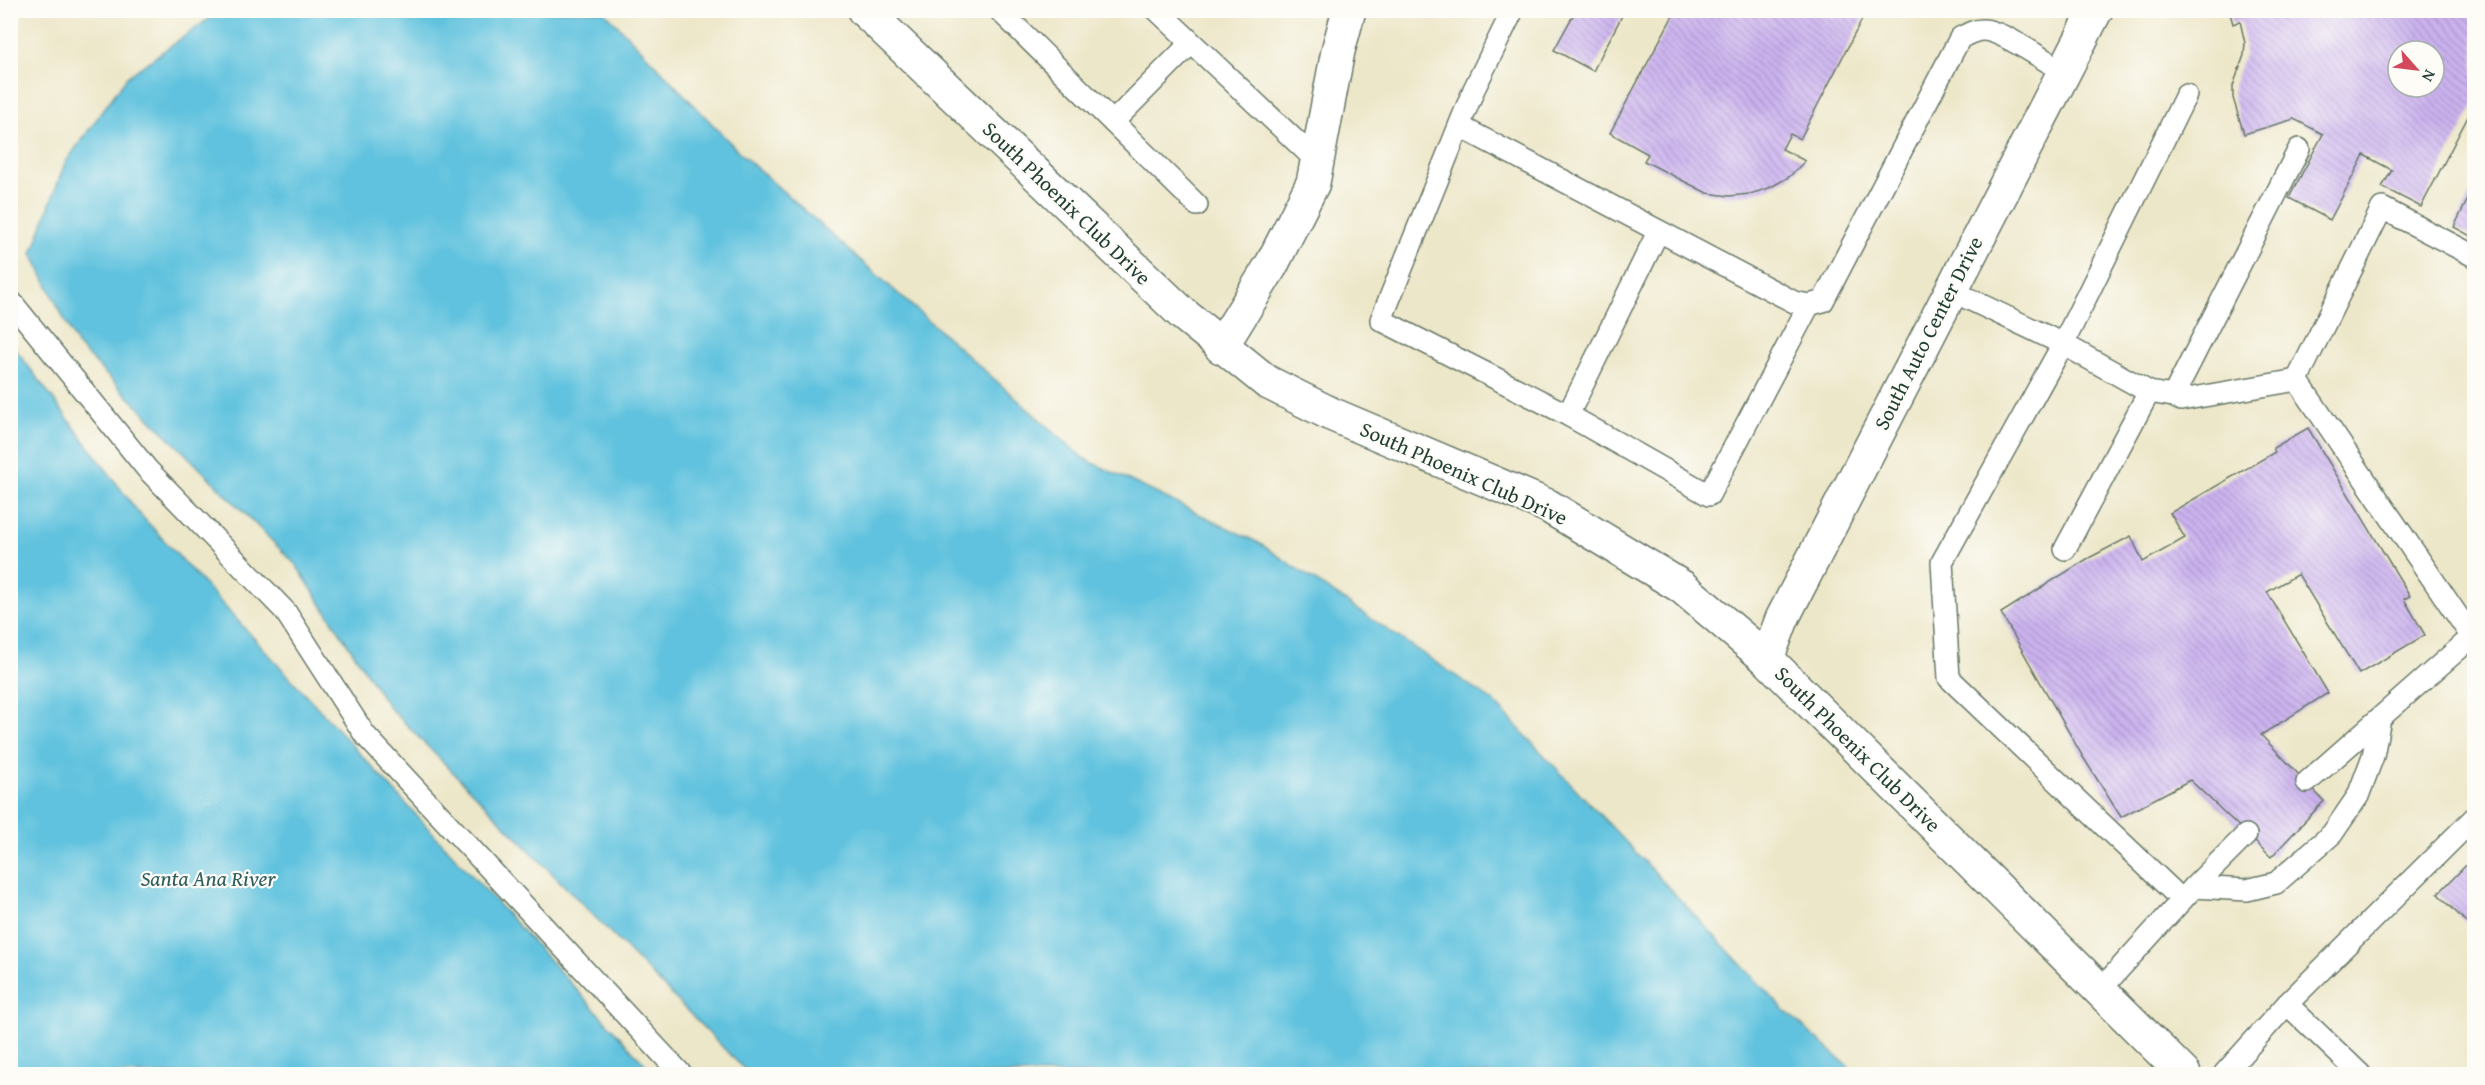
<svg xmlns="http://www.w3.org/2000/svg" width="2485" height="1085" font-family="'Gentium Book Plus',serif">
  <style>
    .water { fill: #60c2de; stroke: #408089; stroke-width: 1.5 }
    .building { fill: url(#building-back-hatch); fill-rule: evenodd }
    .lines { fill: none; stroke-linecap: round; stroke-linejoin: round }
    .lane-casing { stroke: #677868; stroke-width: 24 }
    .street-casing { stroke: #677868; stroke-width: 36 }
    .lane { stroke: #fff; stroke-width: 21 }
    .street { stroke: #fff; stroke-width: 33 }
    .labels { text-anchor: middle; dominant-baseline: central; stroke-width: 4.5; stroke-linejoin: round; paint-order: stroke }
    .street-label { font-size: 21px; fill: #1f3d34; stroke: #fdfcf7 }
    .water-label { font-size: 22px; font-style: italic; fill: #2f5e5e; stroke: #fdfcf7 }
  </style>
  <defs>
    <pattern id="building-back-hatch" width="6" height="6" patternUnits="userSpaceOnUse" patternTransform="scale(1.5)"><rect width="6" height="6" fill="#ccb3f0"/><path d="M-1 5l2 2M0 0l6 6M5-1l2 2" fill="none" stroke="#a593c3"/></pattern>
  </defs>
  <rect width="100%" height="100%" fill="#fdfcf7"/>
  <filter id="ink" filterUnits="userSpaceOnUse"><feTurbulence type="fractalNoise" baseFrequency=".0167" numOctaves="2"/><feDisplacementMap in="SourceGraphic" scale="12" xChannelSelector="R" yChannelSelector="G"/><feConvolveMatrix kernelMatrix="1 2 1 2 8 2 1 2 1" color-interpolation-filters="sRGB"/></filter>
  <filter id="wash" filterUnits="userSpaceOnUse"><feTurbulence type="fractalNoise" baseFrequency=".008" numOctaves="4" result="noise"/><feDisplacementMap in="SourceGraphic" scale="24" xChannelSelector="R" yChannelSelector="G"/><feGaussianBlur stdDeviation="1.35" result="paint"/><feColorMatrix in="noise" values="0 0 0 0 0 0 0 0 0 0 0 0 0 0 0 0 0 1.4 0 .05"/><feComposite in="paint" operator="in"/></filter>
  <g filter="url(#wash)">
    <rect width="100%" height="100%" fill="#ede7c9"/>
    <g class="water">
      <polygon points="220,11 604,11 741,154 1083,458 1259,543 1493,701 1784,1010 1857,1074 749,1074 388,706 296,565 77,345 32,254 65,163 127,77"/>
      <polygon points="11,343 138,512 654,1074 11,1074"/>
    </g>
    <g id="blocks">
      <g class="building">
        <polygon points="1576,10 1625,10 1593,71 1554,50"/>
        <polygon points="1676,10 1867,10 1800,139 1790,134 1782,149 1805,161 1789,177 1769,188 1750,194 1729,196 1707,193 1644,161 1648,154 1610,133"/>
        <path d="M2229 10H2474V105L2421 207 2382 187 2392 170 2364 155 2330 220 2289 198 2323 134 2294 119 2244 134 2233 98V86L2244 55 2245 43 2240 21 2233 24ZM2398 51H2434V87H2398Z"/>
        <polygon points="2474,187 2474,238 2454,227"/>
        <polygon points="2308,428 2410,596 2404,599 2425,635 2359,674 2298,574 2267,592 2328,693 2261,735 2324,801 2271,857 2190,780 2121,817 2083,757 2001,613 2087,559 2131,536 2143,562 2185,538 2170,513 2275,452 2273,448"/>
        <polygon points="2474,857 2474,930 2438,894"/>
      </g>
    </g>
  </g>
  <g filter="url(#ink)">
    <use href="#blocks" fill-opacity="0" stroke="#677868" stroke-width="1.5"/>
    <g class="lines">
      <g class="lane-casing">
        <g id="lane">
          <polyline points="999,10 1197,205"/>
          <polyline points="1157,10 1319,163"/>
          <polyline points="1513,10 1474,89 1381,320 1568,415 1709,495 1809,305"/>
          <polyline points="1113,122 1191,43"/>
          <path d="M1461 127 1794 302 1809 305 1823 301 1960 38C1968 34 1974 30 1983 30 2001 30 2046 61 2064 72"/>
          <polyline points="1950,290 2063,344 2149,392 2173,396 2181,400 2297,380 2472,637 2474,634"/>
          <polyline points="10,300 147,469 285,611 365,735 681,1074"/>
          <polyline points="2297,380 2382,208 2474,256"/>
          <polyline points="2173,396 2299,149"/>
          <polyline points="1568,415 1658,232"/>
          <polyline points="2065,549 2149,392"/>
          <polyline points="2307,782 2472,637"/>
          <polyline points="2194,887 2247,890 2276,883 2332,834 2358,796 2373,756 2380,718"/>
          <polyline points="2182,900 1949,678 1942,562 2063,344 2186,95"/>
          <polyline points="2100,990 2194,887 2246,835"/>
          <polyline points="2287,1004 2360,1074"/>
          <polyline points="2224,1074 2287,1004 2474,818"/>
        </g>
      </g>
      <g class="street-casing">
        <g id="street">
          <polyline points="864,10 1183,314 1267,382 1331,414 1548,506 1682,587 1767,659 2184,1074"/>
          <polyline points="1221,347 1272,264 1313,183 1338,51 1349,10"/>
          <polyline points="1767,659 1782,619 2096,10"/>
        </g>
      </g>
      <use href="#lane" class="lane"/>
      <use href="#street" class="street"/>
    </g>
  </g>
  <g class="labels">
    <g class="street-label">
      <text transform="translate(1067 203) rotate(44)">South Phoenix Club Drive</text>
      <text transform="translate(1928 333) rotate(-63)">South Auto Center Drive</text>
      <text transform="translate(1464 473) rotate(24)">South Phoenix Club Drive</text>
      <text transform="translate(1858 749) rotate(45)">South Phoenix Club Drive</text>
    </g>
    <g class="water-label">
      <text x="208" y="878">Santa Ana River</text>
    </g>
  </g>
  <rect width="2485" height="1085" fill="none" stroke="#fdfcf7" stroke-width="36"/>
  <g transform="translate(2416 69) rotate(118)"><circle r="28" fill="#fdfcf7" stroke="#a4b0a9" stroke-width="1.5"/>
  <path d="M0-4.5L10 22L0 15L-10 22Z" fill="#d1495b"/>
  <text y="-9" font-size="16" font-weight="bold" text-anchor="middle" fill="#1f3d34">N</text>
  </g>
</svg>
